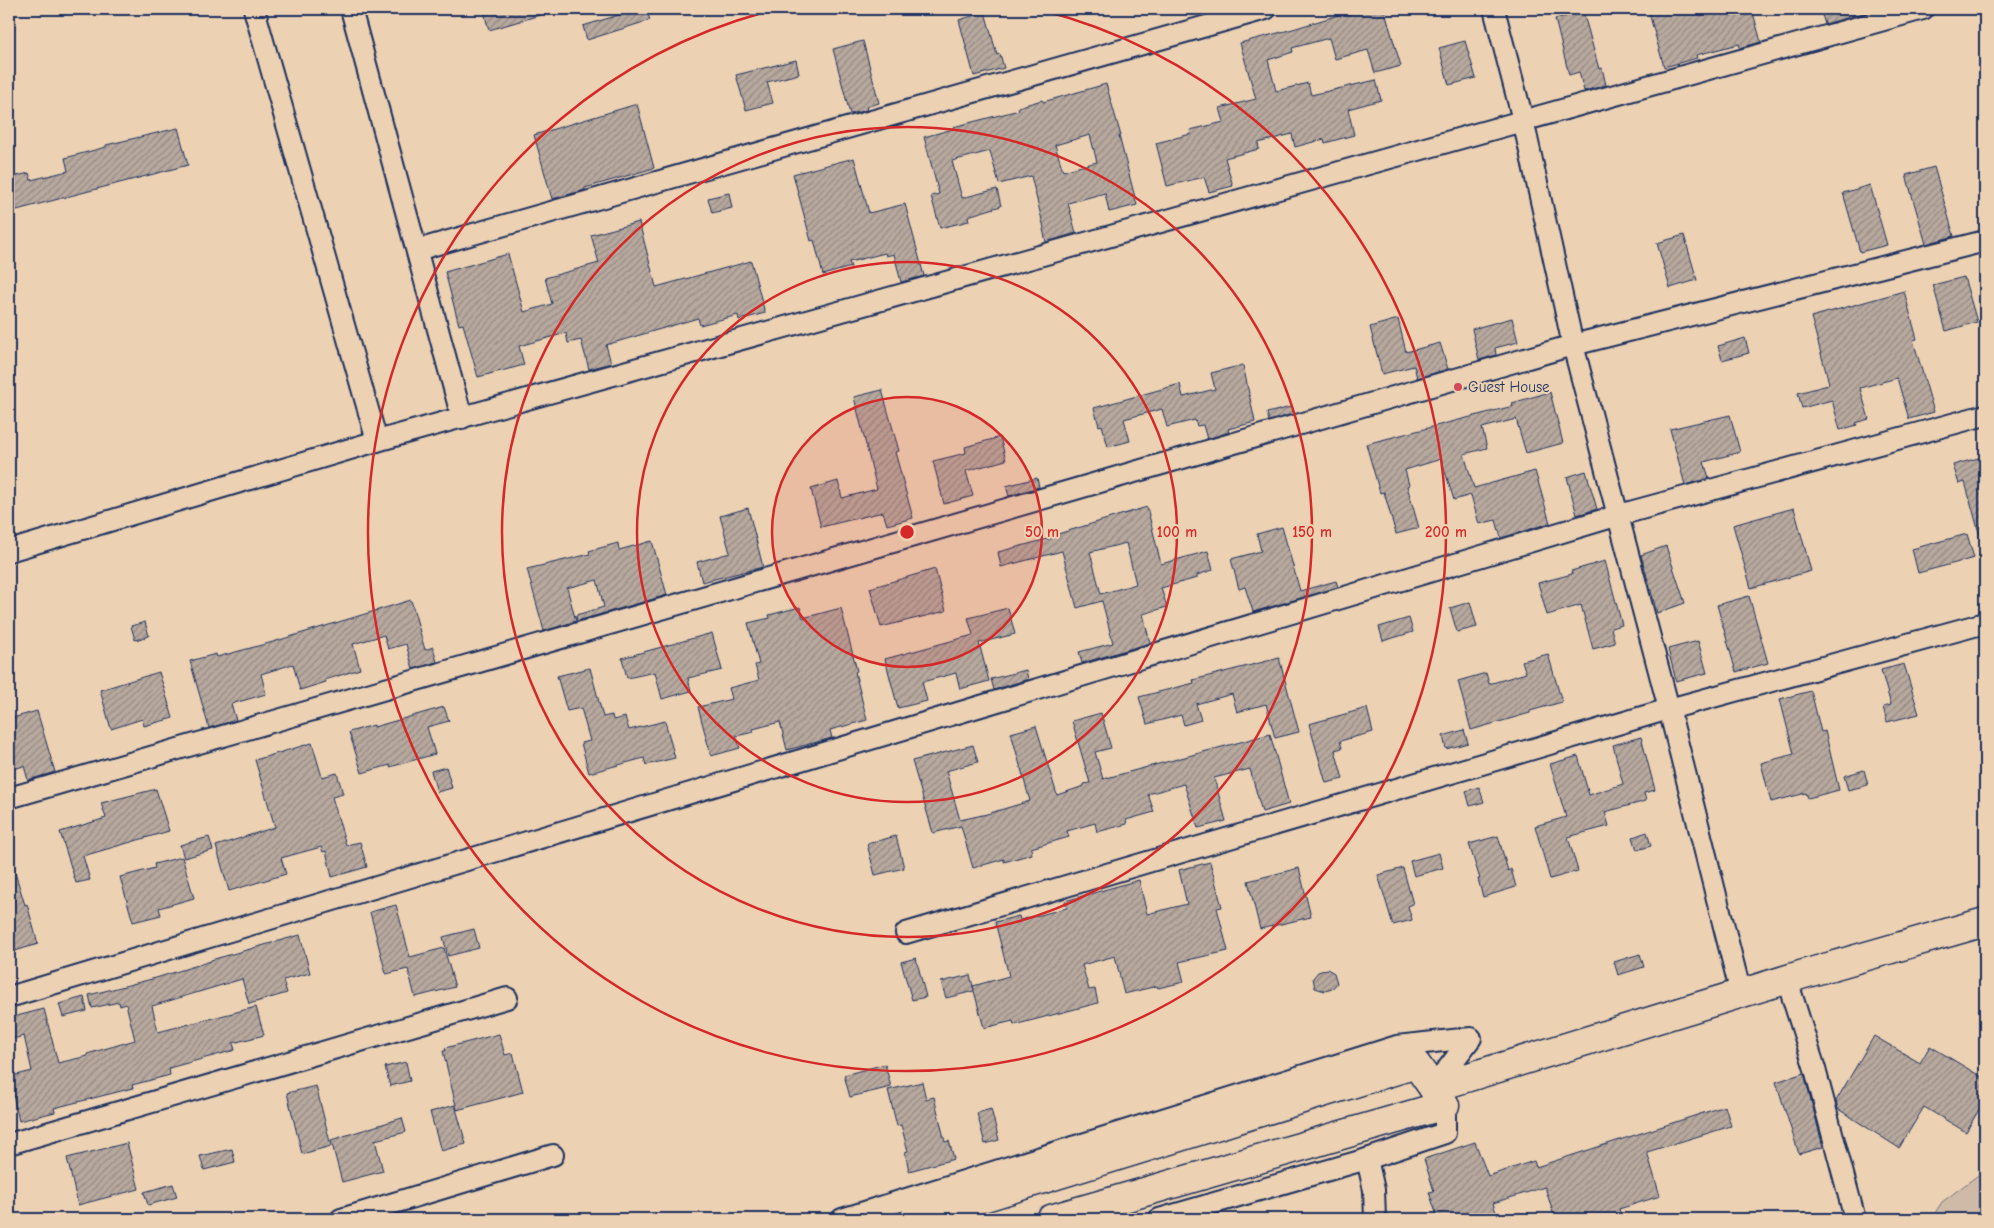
<svg xmlns="http://www.w3.org/2000/svg" width="1994" height="1228" font-family="'Comic Neue',sans-serif">
  <style>
    .grass { fill: #cebaa7; stroke: #747482 }
    .building { fill: url(#building-hatch); stroke: #1b2f5e; fill-rule: evenodd }
    .lines { fill: none; stroke-linecap: round; stroke-linejoin: round }
    .minor-casing { stroke: #1b2f5e; stroke-width: 24 }
    .secondary-casing { stroke: #1b2f5e; stroke-width: 31 }
    .minor { stroke: #ecd2b3; stroke-width: 20 }
    .secondary { stroke: #ecd2b3; stroke-width: 28 }
    .ring { fill: none; stroke: #d62828; stroke-width: 2.5 }
    .poi-dot { fill: #d1495b; stroke: #ecd2b3; stroke-width: 2 }
    .labels { text-anchor: middle; dominant-baseline: central; stroke-width: 4; stroke-linejoin: round; paint-order: stroke }
    .poi-label { font-size: 15px; fill: #1b2f5e; stroke: #ecd2b3; text-anchor: start }
    .centre { fill: #d62828; stroke: #ecd2b3; stroke-width: 2.5 }
    .ring-label { font-size: 15px; text-anchor: middle; font-weight: bold; fill: #d62828; stroke: #ecd2b3; stroke-width: 4; stroke-linejoin: round; paint-order: stroke }
  </style>
  <defs>
    <pattern id="building-hatch" width="6" height="6" patternUnits="userSpaceOnUse" patternTransform="scale(1.25)"><rect width="6" height="6" fill="#b8a99e"/><path d="M-1 1l2-2M0 6l6-6M5 7l2-2" fill="none" stroke="#958a84"/></pattern>
  </defs>
  <rect width="100%" height="100%" fill="#ecd2b3"/>
  <filter id="ink" filterUnits="userSpaceOnUse"><feTurbulence type="fractalNoise" baseFrequency=".02" numOctaves="2"/><feDisplacementMap in="SourceGraphic" scale="10" xChannelSelector="R" yChannelSelector="G"/><feConvolveMatrix kernelMatrix="1 2 1 2 8 2 1 2 1" color-interpolation-filters="sRGB"/></filter>
  <g filter="url(#ink)">
    <polygon class="grass" points="1985,1170 1985,1219 1931,1219 1942,1202"/>
    <g class="building">
      <polygon points="483,9 547,9 547,13 489,30"/>
      <polygon points="638,9 646,9 650,20 587,40 583,26"/>
      <polygon points="1367,9 1384,9 1401,66 1375,73 1368,50 1335,59 1329,38 1292,48 1293,52 1268,60 1276,91 1308,83 1311,95 1376,80 1381,100 1348,109 1354,135 1325,143 1324,139 1295,147 1292,134 1258,143 1259,149 1225,158 1233,186 1209,192 1204,177 1167,186 1156,143 1191,134 1190,130 1224,122 1220,108 1256,99 1240,43 1293,29 1345,13 1346,15"/>
      <polygon points="1648,9 1752,9 1761,42 1740,48 1739,44 1696,55 1697,58 1664,67"/>
      <polygon points="1820,9 1866,9 1867,12 1825,24"/>
      <polygon points="1583,11 1599,69 1602,68 1606,85 1584,91 1579,72 1569,75 1555,19"/>
      <polygon points="985,12 997,55 1000,54 1004,68 974,76 959,20"/>
      <polygon points="863,41 879,103 866,107 867,110 850,114 833,49"/>
      <polygon points="1465,41 1476,78 1449,85 1439,48"/>
      <polygon points="796,60 799,74 767,82 773,103 746,110 736,75"/>
      <path d="M1106 84 1121 136H1119L1137 205 1109 212 1105 193 1068 203 1076 233 1046 242 1043 229 1044 228 1031 176 999 184 990 151 952 161 962 198 997 189 1001 206 968 216 969 221 940 228 931 196 939 194 924 137 953 129V127L1019 110 1018 107 1042 100 1043 102ZM1090 135 1097 162 1063 171 1055 145Z"/>
      <polygon points="637,104 654,168 585,188 585,190 552,199 534,135"/>
      <polygon points="178,128 188,165 9,212 9,178 29,173 31,180 68,171 65,158 106,147 106,145"/>
      <polygon points="854,158 869,213 905,204 924,276 901,282 894,254 886,256 885,253 849,262 851,267 823,275 814,240 811,241 793,174"/>
      <polygon points="1934,167 1954,236 1926,244 1906,175"/>
      <polygon points="1870,185 1887,245 1860,252 1843,193"/>
      <polygon points="729,193 732,208 712,213 708,198"/>
      <polygon points="639,222 656,287 751,261 765,313 739,320 738,315 700,325 698,318 606,345 611,363 589,369 581,340 568,343 566,333 519,346 524,365 478,377 463,324 459,325 445,272 508,254 524,312 552,304 545,278 599,263 591,235"/>
      <polygon points="1684,235 1697,280 1670,288 1657,243"/>
      <polygon points="1964,277 1977,322 1946,331 1933,285"/>
      <polygon points="1904,291 1917,339 1913,340 1934,412 1909,419 1897,378 1860,388 1869,419 1856,423 1857,425 1840,430 1832,400 1802,408 1798,393 1828,385 1829,383 1811,317"/>
      <polygon points="1512,318 1518,342 1495,348 1496,355 1479,360 1472,329"/>
      <polygon points="1398,319 1406,352 1440,343 1448,369 1417,378 1414,366 1382,374 1370,327"/>
      <polygon points="1745,338 1749,353 1722,360 1718,346"/>
      <polygon points="1243,365 1255,422 1228,429 1229,432 1207,439 1203,425 1197,426 1195,420 1167,427 1162,409 1124,419 1130,441 1108,447 1102,425 1099,426 1094,408 1180,384 1183,397 1215,389 1211,373"/>
      <polygon points="882,390 899,451 895,452 913,518 887,525 883,512 821,527 811,489 838,481 842,498 877,489 854,397"/>
      <polygon points="1550,392 1563,443 1526,453 1516,419 1482,428 1487,448 1464,454 1474,488 1535,471 1550,523 1501,538 1496,520 1479,524 1471,495 1454,500 1441,459 1405,470 1409,485 1407,486 1419,528 1396,534 1384,492 1380,493 1366,444 1513,406 1512,403"/>
      <polygon points="1291,407 1293,414 1269,421 1267,413"/>
      <polygon points="1730,415 1740,452 1704,462 1709,478 1685,485 1670,429"/>
      <polygon points="1000,437 1006,460 966,471 973,496 944,504 933,461 966,453 965,447"/>
      <polygon points="1982,457 1985,468 1985,540 1981,540 1965,482 1959,484 1953,465"/>
      <polygon points="1586,471 1597,509 1577,515 1567,477"/>
      <polygon points="1037,478 1039,487 1009,496 1006,486"/>
      <path d="M1147 507 1161 564 1208 551 1213 570 1197 575V578L1161 588 1167 607 1143 614 1150 643 1082 663 1079 652 1113 643 1102 601 1077 608 1062 551 1001 567 998 552 1059 536 1058 534ZM1126 543 1136 584 1101 594 1090 552Z"/>
      <polygon points="748,508 763,567 702,582 697,562 730,553 720,516"/>
      <polygon points="1794,508 1811,571 1751,588 1733,525"/>
      <polygon points="1282,527 1300,591 1336,581 1338,587 1253,612 1245,587 1239,589 1231,559 1261,551 1257,534"/>
      <polygon points="1967,534 1974,558 1918,573 1912,549"/>
      <polygon points="652,541 667,595 577,621 576,615 604,607 597,580 567,588 576,621 544,631 527,569 590,554 589,551 618,543 619,550"/>
      <polygon points="1666,546 1685,603 1657,613 1641,555"/>
      <polygon points="1605,561 1622,625 1611,628 1615,643 1593,649 1581,605 1547,615 1538,583 1572,574 1571,571"/>
      <polygon points="935,569 946,611 881,627 870,588"/>
      <polygon points="1749,596 1768,663 1736,672 1717,605"/>
      <polygon points="411,600 425,650 433,647 437,662 413,669 406,644 388,649 384,635 353,644 360,669 325,680 326,682 300,690 293,664 261,674 266,694 231,704 236,720 209,728 190,661 216,654 217,657 273,642"/>
      <polygon points="1470,602 1477,627 1457,632 1450,608"/>
      <polygon points="800,607 803,618 841,608 857,671 855,672 867,720 830,730 832,738 787,750 780,722 753,729 754,732 736,736 740,748 711,756 698,707 732,699 729,688 759,680 755,665 759,664 748,623 770,618 769,615"/>
      <polygon points="1008,608 1015,634 979,643 989,681 960,689 956,673 922,682 927,701 898,708 885,659 973,635 968,618"/>
      <polygon points="1409,618 1413,632 1383,641 1379,627"/>
      <polygon points="145,622 149,636 135,640 131,626"/>
      <polygon points="712,633 722,670 688,678 691,691 662,699 655,672 627,678 622,658"/>
      <polygon points="1698,641 1707,673 1676,681 1668,649"/>
      <polygon points="1548,654 1562,702 1530,711 1530,713 1471,730 1458,681 1486,673 1489,684 1526,673 1522,661"/>
      <polygon points="1279,658 1299,732 1275,738 1266,704 1237,712 1232,694 1196,704 1201,720 1184,725 1181,715 1147,724 1139,697 1194,683 1193,680"/>
      <polygon points="1904,664 1919,714 1887,722 1883,707 1891,705 1881,670"/>
      <polygon points="590,668 603,717 612,715 613,720 625,717 629,730 665,721 675,758 646,765 644,758 589,773 581,743 590,741 581,708 567,711 557,676"/>
      <polygon points="1026,670 1028,679 994,690 991,679"/>
      <polygon points="159,672 173,718 144,726 142,719 111,729 100,690"/>
      <polygon points="1811,691 1821,732 1825,731 1839,790 1808,798 1806,793 1771,802 1761,763 1794,754 1780,699"/>
      <polygon points="444,707 449,721 427,727 435,754 390,767 390,765 362,773 349,732 374,725 374,727"/>
      <polygon points="1367,708 1373,732 1340,741 1342,748 1335,750 1343,779 1326,783 1309,724"/>
      <polygon points="37,711 55,772 28,780 24,766 9,770 9,719"/>
      <polygon points="1101,713 1111,748 1095,752 1103,779 1270,734 1289,804 1262,812 1250,769 1214,778 1226,821 1198,828 1184,784 1148,794 1154,812 1126,820 1127,824 1097,832 1095,823 1067,831 1069,837 1031,848 1032,854 1004,862 1004,859 973,868 961,826 933,833 912,761 973,745 978,762 946,771 960,820 987,814 1030,801 1011,733 1036,726 1057,795 1084,786 1084,784 1090,783 1072,721"/>
      <polygon points="1464,730 1468,743 1446,749 1443,736"/>
      <polygon points="1641,737 1655,790 1644,793 1646,801 1605,812 1609,826 1568,837 1578,871 1550,879 1535,826 1566,817 1550,764 1578,756 1589,795 1623,784 1613,745"/>
      <polygon points="312,743 322,777 337,773 343,794 332,797 346,845 360,842 367,867 332,877 326,851 323,852 321,847 281,858 286,874 229,891 216,846 275,827 255,760"/>
      <polygon points="446,767 452,788 437,792 431,771"/>
      <polygon points="1864,770 1868,785 1848,790 1844,776"/>
      <polygon points="1479,787 1484,802 1470,806 1466,791"/>
      <polygon points="156,789 169,831 83,856 90,880 76,883 60,832 106,818 101,803"/>
      <polygon points="1647,832 1651,846 1637,850 1633,837"/>
      <polygon points="896,836 904,868 875,875 867,844"/>
      <polygon points="1498,836 1508,871 1511,869 1516,887 1483,897 1478,879 1480,879 1469,844"/>
      <polygon points="209,837 213,850 184,858 180,845"/>
      <polygon points="1439,853 1443,868 1414,876 1410,861"/>
      <polygon points="182,857 194,898 159,908 161,915 133,922 120,877 155,868 154,864"/>
      <polygon points="1210,862 1222,907 1217,908 1228,951 1179,962 1184,982 1158,988 1157,986 1124,994 1115,956 1082,965 1089,990 1095,989 1098,1003 1014,1025 1013,1021 984,1028 974,991 946,998 941,982 970,975 974,990 973,986 1009,976 995,922 1019,916 1020,920 1067,908 1065,901 1139,880 1147,914 1187,904 1179,870"/>
      <polygon points="12,863 25,905 27,904 38,944 15,951 9,929 9,864"/>
      <polygon points="1299,868 1311,917 1260,929 1248,881"/>
      <polygon points="1403,868 1413,904 1408,906 1412,920 1393,925 1378,875"/>
      <polygon points="396,905 410,957 444,948 455,987 415,997 408,969 386,974 370,912"/>
      <polygon points="474,929 479,948 448,956 443,937"/>
      <polygon points="300,935 310,973 283,980 287,993 249,1004 242,979 152,1006 158,1032 256,1007 264,1035 233,1043 235,1050 169,1068 170,1075 132,1085 133,1088 54,1108 55,1112 19,1121 9,1077 32,1071 24,1036 9,1040 9,1018 44,1009 58,1063 88,1056 87,1054 135,1040 126,1004 120,1006 119,1002 92,1008 89,995 156,978 211,961 211,960"/>
      <polygon points="1640,954 1644,967 1618,975 1614,962"/>
      <polygon points="916,958 926,997 912,1000 901,962"/>
      <polygon points="1327,969 1334,973 1337,983 1332,989 1325,991 1315,988 1313,978 1318,972"/>
      <polygon points="84,997 87,1011 63,1017 59,1004"/>
      <polygon points="499,1034 505,1055 513,1053 523,1092 457,1110 443,1051 446,1051 445,1048"/>
      <polygon points="1874,1036 1920,1063 1930,1046 1985,1079 1985,1099 1966,1132 1924,1107 1899,1148 1838,1109 1836,1101"/>
      <polygon points="406,1062 410,1081 390,1086 385,1067"/>
      <polygon points="885,1064 891,1087 850,1097 844,1075"/>
      <polygon points="1804,1073 1823,1147 1799,1154 1776,1082"/>
      <polygon points="922,1082 926,1099 934,1097 945,1142 949,1141 954,1159 909,1171 905,1152 908,1151 901,1125 897,1126 888,1090"/>
      <polygon points="316,1086 331,1146 302,1154 287,1093"/>
      <polygon points="455,1105 466,1144 441,1151 430,1112"/>
      <polygon points="1725,1106 1731,1126 1647,1152 1660,1196 1619,1209 1622,1219 1555,1219 1545,1187 1493,1203 1498,1219 1438,1219 1429,1192 1434,1191 1424,1159 1475,1142 1488,1176 1534,1161 1536,1167"/>
      <polygon points="991,1109 999,1140 985,1144 977,1113"/>
      <polygon points="402,1118 406,1132 375,1140 383,1171 342,1182 331,1140"/>
      <polygon points="127,1143 139,1189 78,1205 67,1158"/>
      <polygon points="232,1149 235,1162 204,1170 200,1156"/>
      <polygon points="173,1184 177,1197 148,1205 144,1192"/>
    </g>
    <g class="lines">
      <g class="minor-casing">
        <g id="minor">
          <polyline points="254,9 377,441"/>
          <polyline points="351,9 462,418"/>
          <polyline points="1494,9 1523,120 1573,345 1669,709 1741,994"/>
          <polyline points="417,250 1266,9"/>
          <polyline points="9,551 377,441 1923,9"/>
          <polyline points="9,798 1573,345 1985,241"/>
          <polyline points="906,933 1669,709 1985,623"/>
          <polyline points="1787,980 1815,1069 1855,1219"/>
          <polyline points="9,997 1619,515 1985,415"/>
          <polyline points="9,1144 507,998"/>
          <polyline points="1367,1159 1374,1190 1375,1219"/>
          <polyline points="341,1219 553,1155"/>
          <polyline points="842,1219 1397,1046 1471,1038 1433,1088"/>
          <polyline points="1159,1219 1367,1159 1445,1133 1445,1105"/>
        </g>
      </g>
      <g class="secondary-casing">
        <g id="secondary">
          <polyline points="1433,1088 1804,974 1985,922"/>
          <polyline points="914,1219 1416,1064 1445,1105 1051,1219"/>
        </g>
      </g>
      <use href="#minor" class="minor"/>
      <use href="#secondary" class="secondary"/>
    </g>
  </g>
  <circle cx="907" cy="532" r="135" fill="#d62828" fill-opacity=".12"/>
  <g class="ring">
    <circle cx="907" cy="532" r="135"/>
    <circle cx="907" cy="532" r="270"/>
    <circle cx="907" cy="532" r="405"/>
    <path d="M1037 9A539 539 0 1 1 777 9"/>
  </g>
  <circle class="poi-dot" cx="1458" cy="387" r="5"/>
  <g class="labels">
    <g class="poi-label">
      <text x="1468" y="387">Guest House</text>
    </g>
  </g>
  <circle cx="907" cy="532" r="8" class="centre"/>
  <g class="ring-label">
    <text x="1042" y="537">50 m</text>
    <text x="1177" y="537">100 m</text>
    <text x="1312" y="537">150 m</text>
    <text x="1446" y="537">200 m</text>
  </g>
  <rect width="1994" height="1228" fill="none" stroke="#ecd2b3" stroke-width="30"/>
  <rect x="15" y="15" width="1964" height="1198" fill="none" stroke="#1b2f5e" stroke-width="2" filter="url(#ink)"/>
</svg>
